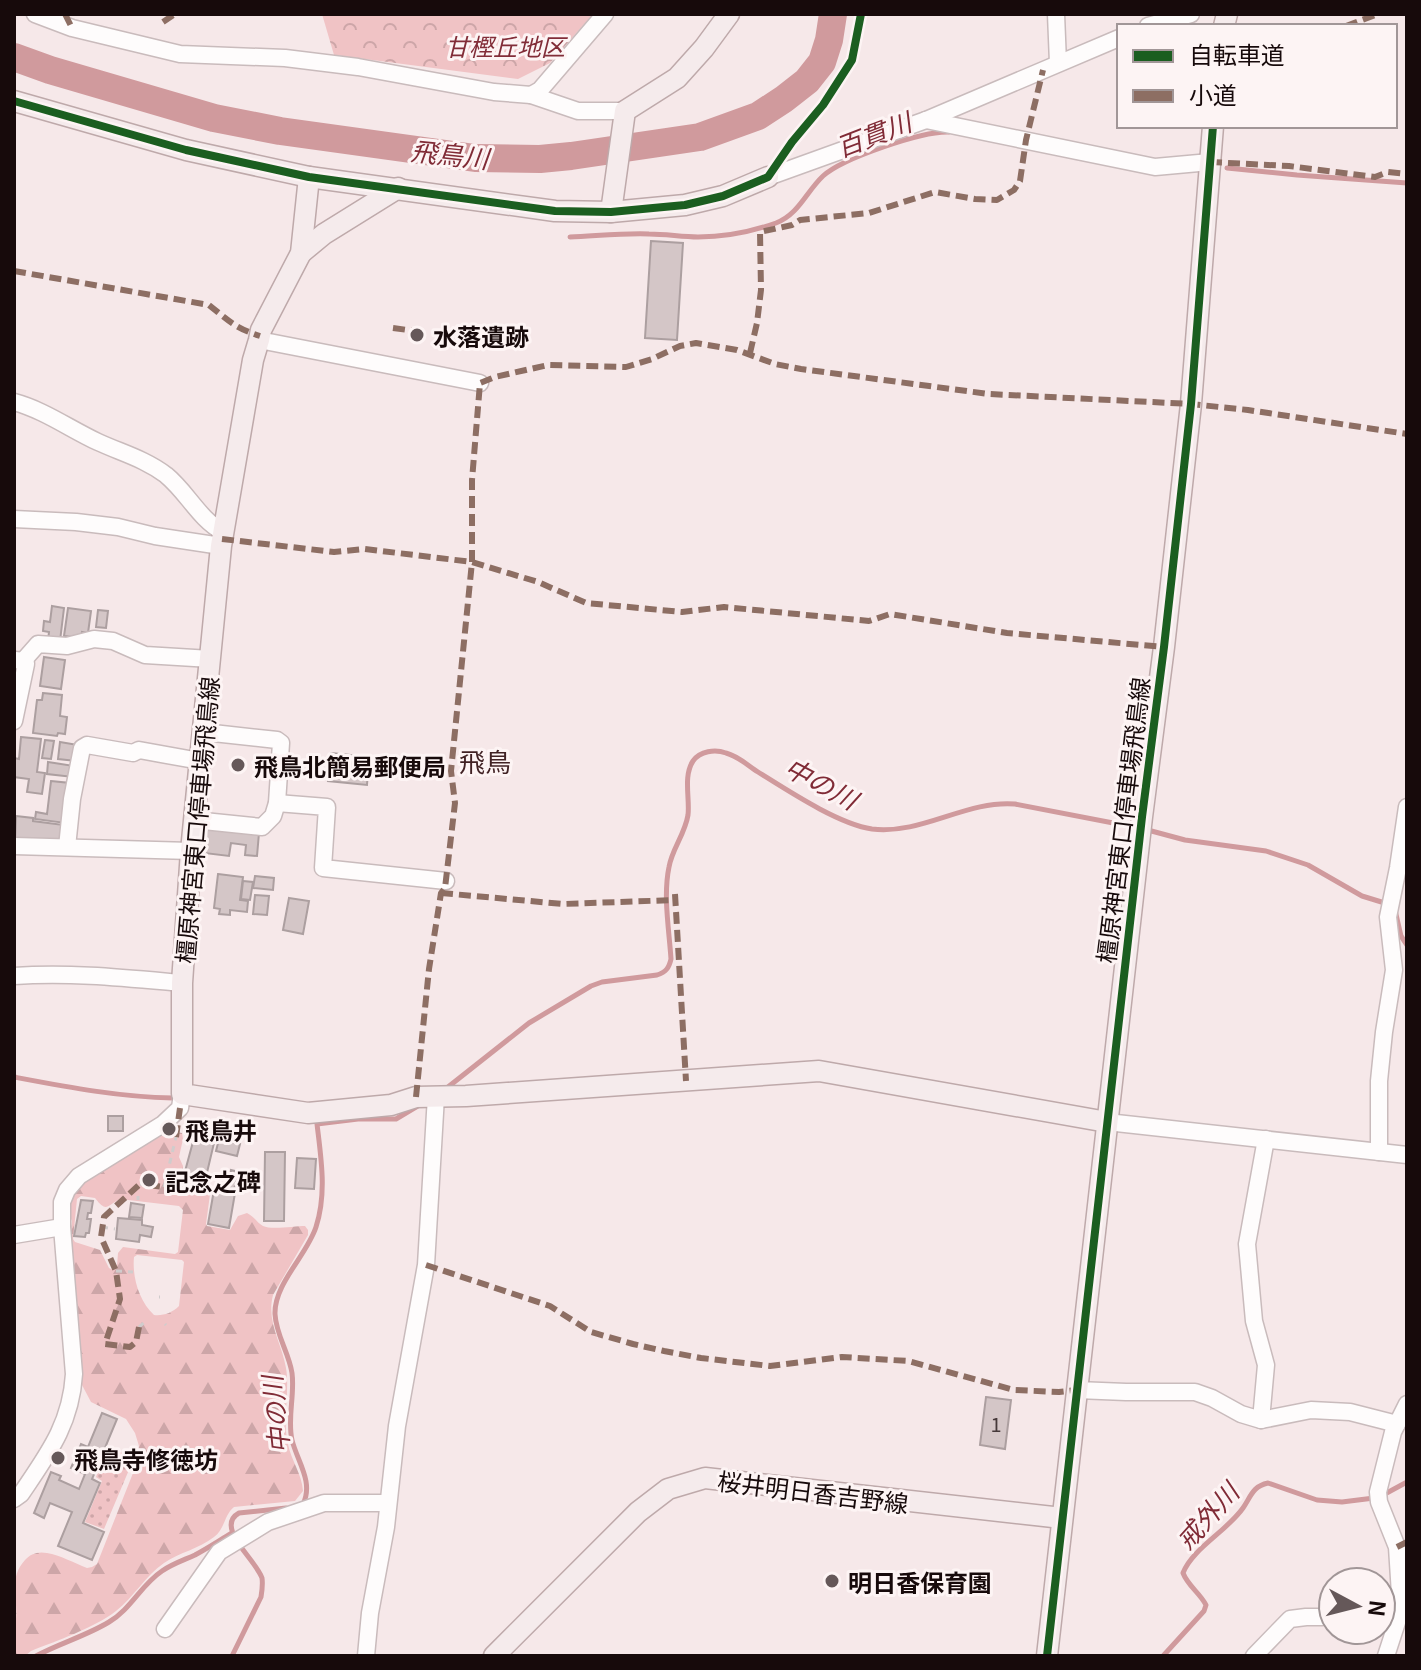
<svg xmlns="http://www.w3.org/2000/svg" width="1421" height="1670" font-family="Georgia,'Noto Sans JP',serif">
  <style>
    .grass { fill: url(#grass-dots) }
    .forest { fill: url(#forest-firs); fill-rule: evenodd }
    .park { fill: url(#park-crowns) }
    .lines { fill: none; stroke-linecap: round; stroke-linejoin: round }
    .stream { stroke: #d09a9d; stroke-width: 5 }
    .river { stroke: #d09a9d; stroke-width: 28 }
    .building { fill: #d4c6c7; stroke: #ac9fa0; stroke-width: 2 }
    .minor-casing { stroke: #c9bbbc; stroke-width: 19 }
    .major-casing { stroke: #bea9aa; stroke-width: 23 }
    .path { stroke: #d0cccc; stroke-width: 3; stroke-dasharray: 6 6; stroke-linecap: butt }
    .minor { stroke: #fefcfc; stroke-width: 16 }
    .major { stroke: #f5ebec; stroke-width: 20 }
    .quiet { stroke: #8d6e63; stroke-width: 6; stroke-dasharray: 12 6; stroke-linecap: butt }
    .cycleway-casing { stroke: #fdf4f4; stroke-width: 13 }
    .cycleway { stroke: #1b5e20; stroke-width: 8 }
    .poi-dot { fill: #655859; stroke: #fdf4f4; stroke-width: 3 }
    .labels { text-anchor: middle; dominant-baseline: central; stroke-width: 6; stroke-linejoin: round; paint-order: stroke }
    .number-label { font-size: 20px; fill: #46393a }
    .park-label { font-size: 24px; font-style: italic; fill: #822d38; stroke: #fdf4f4 }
    .poi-label { font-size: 24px; font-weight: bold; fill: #170a0b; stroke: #fdf4f4; text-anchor: start }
    .street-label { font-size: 24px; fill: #170a0b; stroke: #fdf4f4 }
    .water-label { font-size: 26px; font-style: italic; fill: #802b36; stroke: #fdf4f4 }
    .neighbourhood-label { font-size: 26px; fill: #412224; stroke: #fdf4f4 }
  </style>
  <defs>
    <pattern id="grass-dots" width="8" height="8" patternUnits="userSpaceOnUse" patternTransform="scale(2)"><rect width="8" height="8" fill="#f0c3c5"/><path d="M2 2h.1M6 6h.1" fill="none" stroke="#cda6a8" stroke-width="1.8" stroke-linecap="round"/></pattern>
    <pattern id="forest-firs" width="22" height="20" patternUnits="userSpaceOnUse" patternTransform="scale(2)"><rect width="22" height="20" fill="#f0c3c5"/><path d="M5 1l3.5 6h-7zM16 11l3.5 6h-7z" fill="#cda6a8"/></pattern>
    <pattern id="park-crowns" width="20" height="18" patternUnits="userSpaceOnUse" patternTransform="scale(2)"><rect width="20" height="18" fill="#f0c3c5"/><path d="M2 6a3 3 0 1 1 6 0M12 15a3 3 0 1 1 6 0" fill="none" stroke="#cda6a8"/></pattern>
  </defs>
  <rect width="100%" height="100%" fill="#f6e8e9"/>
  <polygon class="grass" points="108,1447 134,1458 104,1529 85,1522 102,1481 96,1477"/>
  <path class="forest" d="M167 1130 182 1133 183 1139 179 1157 183 1166V1178L211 1187 206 1224 207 1226 230 1230 238 1216 247 1213C255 1217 257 1223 263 1226 271 1230 295 1226 305 1226L308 1230V1235L273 1295C266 1322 282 1343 286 1368 290 1393 282 1419 288 1444 291 1460 302 1474 303 1491L295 1501 234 1507C224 1515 225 1529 214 1537 199 1549 180 1552 164 1563 145 1576 134 1597 116 1611 94 1628 56 1641 31 1651L25 1656H14C14 1643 16 1632 16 1619 18 1597 8 1579 25 1560 30 1554 38 1551 47 1553 60 1555 74 1563 87 1568L92 1567 97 1564 137 1463 139 1446 135 1433 126 1419 91 1402 82 1385 72 1275 68 1257 72 1221 68 1212V1203L79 1182ZM81 1196 95 1198C107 1213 106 1206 120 1199L179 1206 183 1210 178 1252 175 1254 123 1247 118 1253 117 1266 113 1270 109 1268 100 1250 75 1242 73 1239 77 1199ZM137 1255 182 1260 184 1262 179 1306C172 1313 163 1316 154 1315 139 1301 132 1277 134 1257Z"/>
  <polygon class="park" points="322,14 593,14 550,63 518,79 334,55"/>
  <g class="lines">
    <g class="stream">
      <polyline points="1227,168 1297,175 1407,183"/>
      <path d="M570 237C596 236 623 233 649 234 666 234 682 237 698 237 724 237 751 232 776 223 799 214 806 192 823 176 843 158 922 131 949 132"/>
      <polyline points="1144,829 1185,840 1266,851 1308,865 1362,896 1388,904"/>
      <polyline points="1395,910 1401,936 1407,945"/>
      <path d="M14 1077C67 1087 119 1097 173 1098"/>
      <path d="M448 1087 529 1023 591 986 602 982 657 975C666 972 669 968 671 959 669 929 663 896 669 867 672 849 685 834 688 815 690 799 683 776 693 761 700 751 715 749 726 753 738 756 747 765 758 772 787 790 838 824 872 829 922 835 966 800 1015 804L1134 827"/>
      <polyline points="1383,1495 1407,1482"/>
      <path d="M303 1504C314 1482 297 1461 292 1440 287 1418 295 1395 292 1373 289 1353 276 1335 275 1314 274 1284 307 1255 316 1227 327 1193 321 1158 317 1124L358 1119H396L421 1104"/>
      <path d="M36 1656C60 1643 86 1636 109 1622 131 1609 141 1585 162 1571 172 1564 184 1560 195 1555 208 1548 220 1540 232 1533"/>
      <path d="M232 1656 261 1597C262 1591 263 1585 262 1578 256 1560 214 1527 239 1513L286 1508"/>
      <path d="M1163 1656 1204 1611 1206 1605C1200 1593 1188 1586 1183 1573 1192 1549 1227 1531 1243 1508 1251 1496 1253 1486 1268 1483L1317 1500 1342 1502 1374 1498"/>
    </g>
    <polyline class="river" points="14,57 50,70 214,118 280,131 475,158 540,159 571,156 700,137 758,116 784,99 807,81 822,62 829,40 833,14"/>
  </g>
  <g class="building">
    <polygon points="651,241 683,243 677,340 645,338"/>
    <polygon points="52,606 64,608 60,641 48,640 49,632 43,631 44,621 50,622"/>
    <polygon points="68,608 91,611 88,633 82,632 81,638 64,636"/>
    <polygon points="98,610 108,611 106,628 96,627"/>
    <polygon points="44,657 65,660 61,689 40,686"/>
    <polygon points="43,693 62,695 60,716 67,717 65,734 58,733 57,736 33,733 37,700 42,700"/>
    <polygon points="21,737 41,739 37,772 45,773 42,794 27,792 29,779 14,777 14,758 19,759"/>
    <polygon points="45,740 54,741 51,759 42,758"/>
    <polygon points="60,742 78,745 76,761 58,759"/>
    <polygon points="331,753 369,757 367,785 328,781"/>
    <polygon points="48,762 74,766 73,777 47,774"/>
    <polygon points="51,781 70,783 65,823 35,819 36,812 47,814"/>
    <polygon points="16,816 33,818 33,821 64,825 62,840 15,840"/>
    <polygon points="207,827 259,833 257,856 245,855 246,845 231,843 229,856 204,853"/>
    <polygon points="218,874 243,877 240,900 248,901 247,912 230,910 230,915 219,914 220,909 214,908"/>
    <polygon points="255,876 274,878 273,890 253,888"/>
    <polygon points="243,881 253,882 250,900 241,899"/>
    <polygon points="255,895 269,896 267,915 253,914"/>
    <polygon points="289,898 309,901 303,934 283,930"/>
    <rect x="108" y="1116" width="15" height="15"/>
    <polygon points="194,1138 214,1143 205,1181 184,1175"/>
    <polygon points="219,1139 240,1144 237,1156 216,1151"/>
    <polygon points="265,1152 285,1152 284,1221 264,1221"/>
    <polygon points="297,1158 316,1159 314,1189 295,1188"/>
    <polygon points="231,1170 239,1172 234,1189 224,1186 227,1176 230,1176"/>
    <polygon points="214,1190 235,1193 229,1228 208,1224"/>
    <polygon points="81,1200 93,1201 91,1213 88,1213 87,1219 91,1219 89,1233 86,1233 85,1237 74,1236"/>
    <polygon points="131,1203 144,1205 142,1218 129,1217"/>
    <polygon points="118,1218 142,1220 142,1225 153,1227 151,1237 140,1235 139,1242 116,1239"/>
    <polygon points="986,1397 1011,1400 1005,1449 980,1445"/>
    <polygon points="102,1413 117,1419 92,1479 100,1483 83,1523 104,1532 92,1560 58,1546 72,1512 50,1503 44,1518 34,1513 51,1472 61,1476 59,1480 79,1489 85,1474 71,1468 81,1444 88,1447"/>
  </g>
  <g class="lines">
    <g class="minor-casing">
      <g id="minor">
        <polyline points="35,14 72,28 180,54 285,58 358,67 494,92 531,95 578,111 625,111"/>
        <polyline points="1056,14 1058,63"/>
        <polyline points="1148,26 1191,14"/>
        <polyline points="531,95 540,90 605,14"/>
        <polyline points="926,120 1155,167 1210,162"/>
        <polyline points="768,177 926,120 1119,38"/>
        <polyline points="259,340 480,383"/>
        <path d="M14 402C44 410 70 429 98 442 122 453 145 459 166 475 187 492 199 519 223 532"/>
        <polyline points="14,519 76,522 118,527 155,536 221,546"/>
        <polyline points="23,661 38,644 67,646 94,639 113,641 145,655 211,659"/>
        <polyline points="14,721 26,664 23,661 15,660"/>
        <polyline points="277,803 327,807 323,868 446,881"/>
        <polyline points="194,820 262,827 273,816 277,803 281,743 277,740 204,732"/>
        <polyline points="14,846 191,851"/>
        <polyline points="67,847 72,799 82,748 87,745 133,753 139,750 200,761"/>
        <path d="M14 976C70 972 126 978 182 983"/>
        <polyline points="1107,1122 1407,1155"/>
        <polyline points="1379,1152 1379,1081 1384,1032 1394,970 1388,917 1398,868 1407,807"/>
        <polyline points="14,1235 62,1227"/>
        <polyline points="1077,1390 1126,1392 1195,1392 1212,1398 1241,1414 1261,1420 1311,1410 1350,1412 1397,1424"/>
        <polyline points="1261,1420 1266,1365 1254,1321 1247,1244 1266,1139"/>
        <path d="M14 1499 21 1494C48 1454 71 1424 74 1374L62 1227V1202L67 1190 79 1176 163 1124 180 1108 182 1094"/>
        <polyline points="165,1629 219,1552 268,1522 324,1503 388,1503"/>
        <polyline points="366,1656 370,1613 386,1527 397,1426 426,1265 436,1096"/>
        <polyline points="1254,1656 1290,1619 1306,1617 1322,1617"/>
        <polyline points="1386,1656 1401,1610 1397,1547 1379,1502 1378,1492 1393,1432 1407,1404"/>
      </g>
    </g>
    <g class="major-casing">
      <g id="major">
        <polyline points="1224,26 1227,14"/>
        <polyline points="14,101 186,150 309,177 555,211 611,212 685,205 723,196 768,177"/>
        <polyline points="309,177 301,253 261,330 259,340 253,360 221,546 191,851 182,983 182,1094 308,1113 391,1105 416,1097 466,1096 819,1071 1107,1122"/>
        <polyline points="611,212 625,111 677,78 704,48 729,14"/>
        <polyline points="301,253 324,234 398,188"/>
        <polyline points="494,1656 638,1512 668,1489 705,1478 1062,1518"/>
        <polyline points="1047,1656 1142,817 1164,647 1191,404 1213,126"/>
      </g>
    </g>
    <g class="path">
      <polyline points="140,1184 148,1185"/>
      <polyline points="164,1187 176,1137"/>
      <polyline points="138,1200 138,1196"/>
      <polyline points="102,1227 115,1229"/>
      <polyline points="116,1271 133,1272"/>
      <polyline points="159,1297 160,1297"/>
      <polyline points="165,1324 166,1325"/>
      <polyline points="139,1327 147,1320"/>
    </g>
    <use href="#minor" class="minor"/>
    <use href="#major" class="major"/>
    <g class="quiet">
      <polyline points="65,14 72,28"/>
      <polyline points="163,22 175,14"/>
      <polyline points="1346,26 1378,14"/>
      <polyline points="1210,162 1289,166 1375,177 1388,172 1407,174"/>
      <path d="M14 271 209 305C229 321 235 328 260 336"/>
      <polyline points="393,328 415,331"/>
      <polyline points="443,340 465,343"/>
      <polyline points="750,353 757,323 761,290 760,232 792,225 800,220 869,213 935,192 975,199 997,200 1014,190 1020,181 1026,140 1043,70"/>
      <polyline points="222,539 334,552 365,549 472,562 538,582 586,603 682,612 724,607 869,621 890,614 1007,633 1164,647"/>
      <polyline points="441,893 563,904 675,900"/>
      <polyline points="675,894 686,1081"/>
      <polyline points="416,1097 429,969 441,893 445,888 455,803 451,771 472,562 472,480 480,383 495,377 548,365 626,367 652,359 680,346 696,343 737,350 775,364 801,369 989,394 1191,404 1248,410 1407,434"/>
      <polyline points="176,1137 180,1108"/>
      <polyline points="148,1185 164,1187"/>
      <polyline points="426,1265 550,1306 591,1332 633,1344 664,1351 701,1358 770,1366 842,1357 908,1361 1014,1390 1059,1392 1077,1390"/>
      <polyline points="139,1327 136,1342 130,1347 105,1344 120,1299 116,1271 101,1237 104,1217 140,1184"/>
      <polyline points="1397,1547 1407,1542"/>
    </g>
    <g class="cycleway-casing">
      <g id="cycleway">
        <polyline points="14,101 186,150 309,177 555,211 611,212 653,208 685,205 723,196 768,177 792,142 823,105 852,60 861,14"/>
        <polyline points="1047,1656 1142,817 1164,647 1191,404 1213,126"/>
      </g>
    </g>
    <use href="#cycleway" class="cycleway"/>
  </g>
  <g class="poi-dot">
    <circle cx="417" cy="335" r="8"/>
    <circle cx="238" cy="765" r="8"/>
    <circle cx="169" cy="1129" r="8"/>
    <circle cx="149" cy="1180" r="8"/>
    <circle cx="58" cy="1458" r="8"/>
    <circle cx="832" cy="1581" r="8"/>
  </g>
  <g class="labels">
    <g class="number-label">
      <text x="996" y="1423">1</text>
    </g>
    <g class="park-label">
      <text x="505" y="45">甘樫丘地区</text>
    </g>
    <g class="poi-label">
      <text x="433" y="335">水落遺跡</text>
      <text x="254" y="765">飛鳥北簡易郵便局</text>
      <text x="185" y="1129">飛鳥井</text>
      <text x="165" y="1180">記念之碑</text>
      <text x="74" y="1458">飛鳥寺修徳坊</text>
      <text x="848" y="1581">明日香保育園</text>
    </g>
    <g class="street-label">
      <text transform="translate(196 820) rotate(-85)">橿原神宮東口停車場飛鳥線</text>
      <text transform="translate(1122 820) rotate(-83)">橿原神宮東口停車場飛鳥線</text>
      <text transform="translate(813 1491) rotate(7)">桜井明日香吉野線</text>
    </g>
    <g class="water-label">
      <text transform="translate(873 133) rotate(-21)">百貫川</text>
      <text transform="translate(450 153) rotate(6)">飛鳥川</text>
      <text transform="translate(822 782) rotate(28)">中の川</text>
      <text transform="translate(274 1415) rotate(-96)">中の川</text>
      <text transform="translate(1206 1515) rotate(-48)">戒外川</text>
    </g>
    <g class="neighbourhood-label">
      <text x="485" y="760">飛鳥</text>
    </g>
  </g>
  <rect width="1421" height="1670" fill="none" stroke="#170a0b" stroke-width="32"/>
  <rect x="1117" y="24" width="280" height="104" fill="#fdf4f4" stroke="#a19697" stroke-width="2"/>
  <rect x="1133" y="50" width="40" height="12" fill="#1b5e20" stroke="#a19697" stroke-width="2"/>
  <text x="1189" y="64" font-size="24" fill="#170a0b">自転車道</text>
  <rect x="1133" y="90" width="40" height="12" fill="#8d6e63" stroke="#a19697" stroke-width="2"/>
  <text x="1189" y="104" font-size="24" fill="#170a0b">小道</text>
  <g transform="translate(1357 1606) rotate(97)"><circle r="38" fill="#fdf4f4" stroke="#a19697" stroke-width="2"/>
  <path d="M0-6L14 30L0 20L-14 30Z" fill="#655859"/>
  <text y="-12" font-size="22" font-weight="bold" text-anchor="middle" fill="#170a0b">N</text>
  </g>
</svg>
